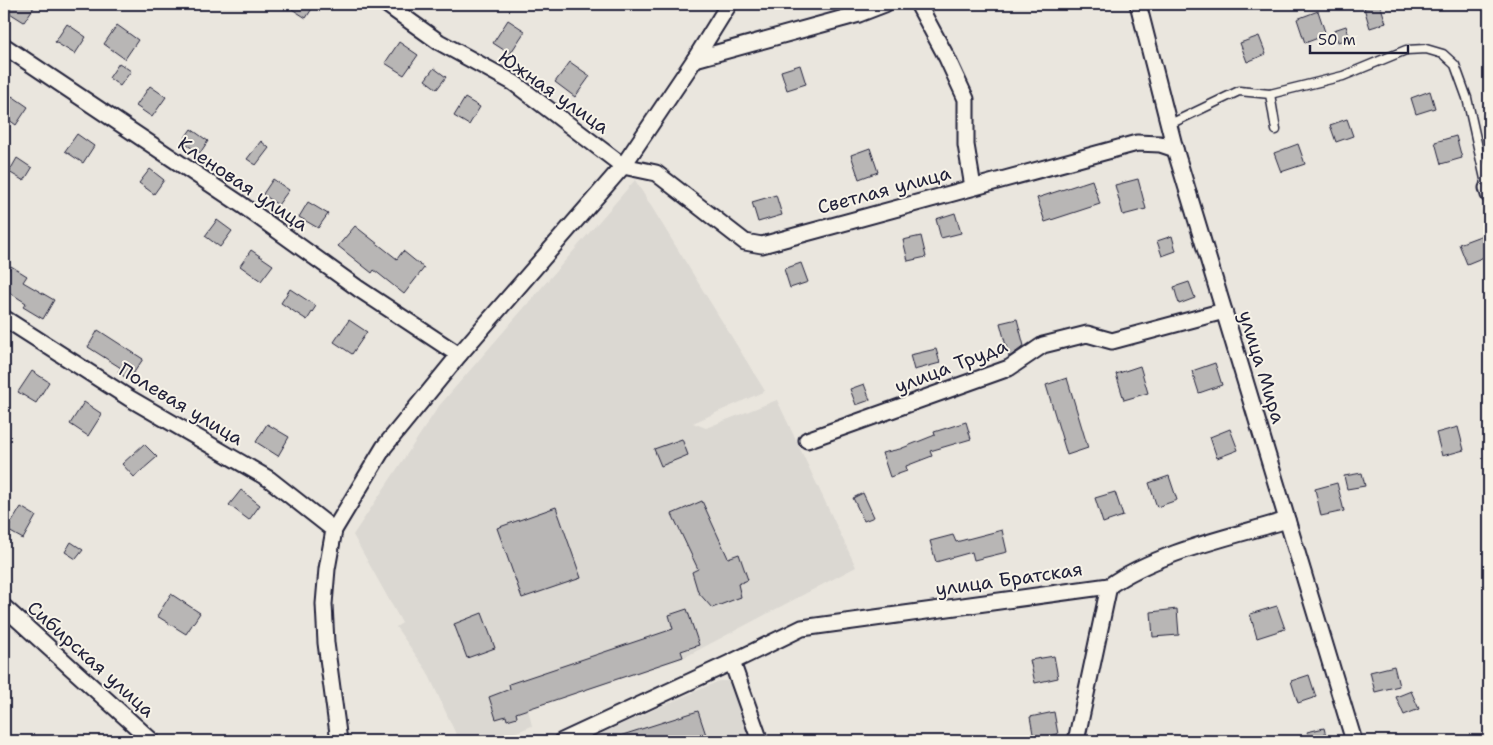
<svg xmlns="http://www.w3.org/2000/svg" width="1493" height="745" font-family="'Shantell Sans',sans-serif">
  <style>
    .built { fill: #dbd8d2 }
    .building { fill: #b8b6b5; stroke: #22223b }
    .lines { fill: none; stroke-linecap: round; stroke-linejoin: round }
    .lane-casing { stroke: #22223b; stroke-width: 11 }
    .street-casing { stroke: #22223b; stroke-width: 19 }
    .lane { stroke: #f7f3e8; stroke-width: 8 }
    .street { stroke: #f7f3e8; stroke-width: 15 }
    .labels { text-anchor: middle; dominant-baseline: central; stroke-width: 4; stroke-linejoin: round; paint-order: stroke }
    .street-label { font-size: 19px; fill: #22223b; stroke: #f7f3e8 }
  </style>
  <rect width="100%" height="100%" fill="#eae6de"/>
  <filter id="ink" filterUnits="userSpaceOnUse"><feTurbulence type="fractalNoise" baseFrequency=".02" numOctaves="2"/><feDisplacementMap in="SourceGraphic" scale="10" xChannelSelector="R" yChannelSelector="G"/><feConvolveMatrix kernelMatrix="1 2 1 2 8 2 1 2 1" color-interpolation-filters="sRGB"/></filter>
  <g filter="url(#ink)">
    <g class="built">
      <polygon points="635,180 765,391 693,423 706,428 777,400 856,567 683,658 528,709 532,726 494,741 459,741 427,671 396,627 402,623 353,535 439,406"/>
      <polygon points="719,681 729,681 736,687 753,741 605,741 602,733"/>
    </g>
    <g class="building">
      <polygon points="13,4 36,4 24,22 8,12"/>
      <polygon points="284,4 315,4 306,18"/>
      <polygon points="1380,4 1386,23 1370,28 1364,8"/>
      <polygon points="1318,11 1326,35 1305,43 1297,19"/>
      <polygon points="508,20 525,31 510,54 493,43"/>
      <polygon points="67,24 86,37 75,54 55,42"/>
      <polygon points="117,25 138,40 125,59 104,44"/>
      <polygon points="1346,26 1350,38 1338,42 1334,30"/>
      <polygon points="1259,36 1266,54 1247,62 1240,43"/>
      <polygon points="399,42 418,55 404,75 385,63"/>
      <polygon points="570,62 590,76 575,97 555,82"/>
      <polygon points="119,63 131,71 120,86 109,78"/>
      <polygon points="800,65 806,84 787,90 781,71"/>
      <polygon points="434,68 446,77 437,89 425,80"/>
      <polygon points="150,86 166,97 152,117 136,106"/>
      <polygon points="1430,91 1435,108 1416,114 1411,98"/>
      <polygon points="12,96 28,107 16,125 4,116 4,109"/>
      <polygon points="465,98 480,107 469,125 454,116"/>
      <polygon points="1347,119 1353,136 1336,142 1330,125"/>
      <polygon points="191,129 208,141 200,153 182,142"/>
      <polygon points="77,134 94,146 83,163 65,151"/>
      <polygon points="1456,136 1462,158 1441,164 1435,142"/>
      <polygon points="261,141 269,148 256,165 247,159"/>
      <polygon points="1298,144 1305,164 1281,172 1274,153"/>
      <polygon points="870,148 878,172 859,179 851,155"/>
      <polygon points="17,158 32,168 24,181 9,172"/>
      <polygon points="150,169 164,180 154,194 139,183"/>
      <polygon points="273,179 289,190 278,205 263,194"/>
      <polygon points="1138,179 1146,209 1123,215 1115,185"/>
      <polygon points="1092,180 1100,204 1045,222 1037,198"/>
      <polygon points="776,195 782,215 758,222 752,202"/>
      <polygon points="308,202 328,214 318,228 299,217"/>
      <polygon points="955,213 961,233 941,238 936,219"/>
      <polygon points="217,220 232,231 220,247 205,236"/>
      <polygon points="355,226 397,259 403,251 424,268 404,294 374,270 372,273 338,246"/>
      <polygon points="1483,235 1489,255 1467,264 1459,244"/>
      <polygon points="921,236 926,257 908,261 903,240"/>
      <polygon points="1172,236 1176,251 1162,256 1157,241"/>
      <polygon points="251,250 273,265 261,281 240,266"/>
      <polygon points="801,263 808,282 790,288 784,269"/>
      <polygon points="11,266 27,276 23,282 54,300 43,319 23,307 26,303 4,289 4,277"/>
      <polygon points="1189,282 1195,298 1179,304 1174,287"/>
      <polygon points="290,289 316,306 307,320 281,303"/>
      <polygon points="1017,319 1024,346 1009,357 1000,323"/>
      <polygon points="349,320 367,332 352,354 334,342"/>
      <polygon points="98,330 143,359 129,380 118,372 121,368 88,347"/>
      <polygon points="936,349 940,363 914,370 910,355"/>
      <polygon points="1215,363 1222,385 1199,393 1192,371"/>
      <polygon points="1140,366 1148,393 1124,400 1116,374"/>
      <polygon points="32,371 49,382 36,403 18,392"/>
      <polygon points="1067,378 1088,448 1067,455 1046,385"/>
      <polygon points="864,384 870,400 856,405 850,389"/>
      <polygon points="84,402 102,414 88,436 70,424"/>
      <polygon points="966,422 971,439 930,451 932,456 906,466 907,471 890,477 882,453 900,449 935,435 934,432"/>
      <polygon points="267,424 289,437 278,456 256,442"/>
      <polygon points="1458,427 1464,450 1442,456 1436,433"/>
      <polygon points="1230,429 1238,450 1217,458 1210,437"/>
      <polygon points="682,439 688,455 661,466 654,449"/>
      <polygon points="144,444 157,457 134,477 122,464"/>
      <polygon points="1362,473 1365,486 1347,489 1344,476"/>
      <polygon points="1169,476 1177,500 1157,507 1149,483"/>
      <polygon points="1337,483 1344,511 1321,516 1315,489"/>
      <polygon points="241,490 260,505 249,520 229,505"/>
      <polygon points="1115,492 1123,516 1103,523 1095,498"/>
      <polygon points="863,493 874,517 864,521 853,498"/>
      <polygon points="702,501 728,558 739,554 748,580 738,584 741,597 712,608 698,592 692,572 698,569 672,514"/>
      <polygon points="21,507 36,516 23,539 7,530"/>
      <polygon points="556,507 581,578 522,598 497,528"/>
      <polygon points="1002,530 1007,552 974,560 972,552 936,562 930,541 953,535 956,542"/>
      <polygon points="71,542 83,550 76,559 65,552"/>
      <polygon points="171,594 200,613 186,634 157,616"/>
      <polygon points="1277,606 1285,629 1257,638 1250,614"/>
      <polygon points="687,609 699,645 681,651 683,657 516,713 517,717 507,720 506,716 496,719 489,697 510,689 509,684 673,629 669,615"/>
      <polygon points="1177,609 1179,635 1153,637 1151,612"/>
      <polygon points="482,613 495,648 467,658 454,624"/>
      <polygon points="1054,656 1058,678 1035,683 1030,660"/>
      <polygon points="1394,666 1399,686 1375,692 1370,672"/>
      <polygon points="1309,675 1316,697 1298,703 1291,681"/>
      <polygon points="1411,691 1419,709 1404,715 1396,697"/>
      <polygon points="698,711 708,741 611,741 610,739"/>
      <polygon points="1054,712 1058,734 1034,739 1030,717"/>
      <polygon points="1324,728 1327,740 1310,741 1307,732"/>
    </g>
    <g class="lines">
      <g class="lane-casing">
        <g id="lane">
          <polyline points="1270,94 1343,76 1406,50 1426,49 1443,54 1455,65 1467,98 1487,188"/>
          <polyline points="1168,125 1239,91 1270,94 1276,130"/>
        </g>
      </g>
      <g class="street-casing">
        <g id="street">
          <polyline points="386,4 439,42 514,83 623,166 656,173 745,242 762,245 1137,143 1160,144 1175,149"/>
          <polyline points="918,4 947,58 966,99 966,145 973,187"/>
          <polyline points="1138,4 1175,149 1354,741"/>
          <polyline points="4,46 242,205 359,289 459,355"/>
          <polyline points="695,59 859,14 885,4"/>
          <polyline points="1487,188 1489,195"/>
          <polyline points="4,318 129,398 269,479 334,530"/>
          <polyline points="807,440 1009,368 1043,345 1087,334 1112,341 1224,311"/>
          <polyline points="4,607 152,741"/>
          <polyline points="732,662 760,741"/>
          <polyline points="339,741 326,643 324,604 327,569 334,530 384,447 459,355 623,166 695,59 729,4"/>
          <path d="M562 741 732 662 802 628 1109 586C1157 552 1231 537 1287 520"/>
          <polyline points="1076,741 1109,586"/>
        </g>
      </g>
      <use href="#lane" class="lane"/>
      <use href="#street" class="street"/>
    </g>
  </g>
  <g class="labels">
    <g class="street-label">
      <text transform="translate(554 92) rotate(35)">Южная улица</text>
      <text transform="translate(243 184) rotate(34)">Кленовая улица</text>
      <text transform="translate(884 190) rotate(-15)">Светлая улица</text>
      <text transform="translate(951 366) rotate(-21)">улица Труда</text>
      <text transform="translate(1262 367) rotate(73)">улица Мира</text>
      <text transform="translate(181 404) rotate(31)">Полевая улица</text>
      <text transform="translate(1009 579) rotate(-8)">улица Братская</text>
      <text transform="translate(91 659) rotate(42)">Сибирская улица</text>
    </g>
  </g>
  <rect width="1493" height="745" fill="none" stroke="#f7f3e8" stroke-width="20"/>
  <rect x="10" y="10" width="1473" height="725" fill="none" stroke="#22223b" stroke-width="2" filter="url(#ink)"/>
  <path d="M1310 45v8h98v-8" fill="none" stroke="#22223b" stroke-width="2.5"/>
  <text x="1318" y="45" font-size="15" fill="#22223b" stroke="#f7f3e8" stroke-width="4" paint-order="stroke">50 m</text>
</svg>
